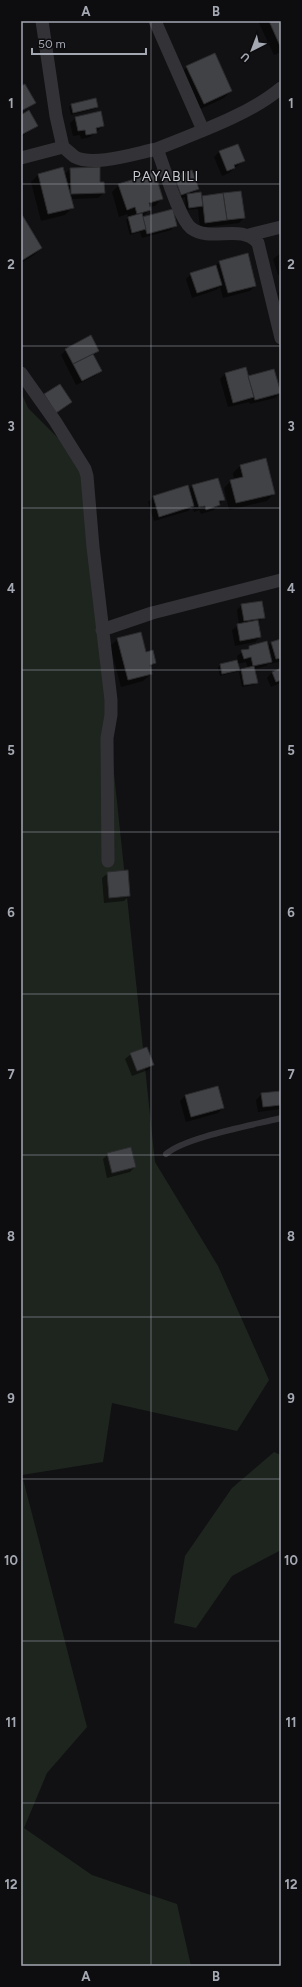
<svg xmlns="http://www.w3.org/2000/svg" width="302" height="1987" font-family="Figtree,sans-serif">
  <style>
    .green { fill: #1e251f }
    .shadow { fill: #0007 }
    .building { fill: #414246; stroke: #2c2c2e }
    .lines { fill: none; stroke-linecap: round; stroke-linejoin: round }
    .lane { stroke: #333337; stroke-width: 6 }
    .street { stroke: #333337; stroke-width: 13 }
    .grid { fill: none; stroke: #a4a8b2; stroke-width: 1; stroke-opacity: 0.55 }
    .labels { text-anchor: middle; dominant-baseline: central; stroke-width: 3; stroke-linejoin: round; paint-order: stroke }
    .quarter-label { font-size: 14px; letter-spacing: 1px; fill: #c5c7ce; stroke: #0d0c0e }
    .neatline { fill: none; stroke: #a4a8b2; stroke-width: 1.5 }
    .grid-label { font-size: 13px; text-anchor: middle; font-weight: bold; fill: #a4a8b2 }
  </style>
  <rect width="100%" height="100%" fill="#111113"/>
  <g class="green">
    <polygon points="21,392 28,408 81,461 155,1162 218,1266 269,1380 237,1431 112,1403 103,1462 22,1475 87,1727 47,1773 24,1828 92,1875 177,1904 191,1966 21,1966"/>
    <polygon points="274,1452 281,1455 281,1550 232,1576 196,1628 174,1623 185,1556 232,1488"/>
  </g>
  <g class="shadow">
    <polygon points="258,21 281,21 281,52 274,55"/>
    <polygon points="187,67 231,91 224,98 196,111 180,74"/>
    <polygon points="21,88 34,103 21,112"/>
    <polygon points="71,105 97,107 95,109 71,115 69,107"/>
    <polygon points="21,116 37,126 21,137"/>
    <polygon points="76,118 103,126 90,137 81,139 80,135 73,136 70,123"/>
    <polygon points="219,152 244,160 229,173 222,176 214,157"/>
    <polygon points="63,168 64,175 70,169 99,183 104,193 98,198 71,199 73,207 65,215 41,221 31,182 38,175"/>
    <polygon points="175,177 197,189 192,194 201,197 241,192 244,218 239,223 200,228 198,209 186,210 185,197 176,200 170,182"/>
    <polygon points="119,185 162,198 155,206 149,207 150,209 141,218 176,225 171,230 142,238 140,232 130,235 126,220 129,218 127,214 119,217 112,192"/>
    <polygon points="21,215 41,248 34,255 21,263"/>
    <polygon points="281,253 281,274 278,275 273,259"/>
    <polygon points="220,262 255,286 250,291 223,298 220,287 216,290 192,298 186,279 191,274 215,266"/>
    <polygon points="281,289 281,309 278,293"/>
    <polygon points="66,350 98,351 93,356 100,371 95,376 76,385 61,355"/>
    <polygon points="225,374 247,377 280,393 275,398 250,404 249,402 228,407 220,379"/>
    <polygon points="266,459 274,493 267,501 229,510 224,488 231,481 234,480 233,473 240,466"/>
    <polygon points="193,486 224,499 214,510 201,514 199,510 194,512 192,507 188,511 154,521 148,502 153,497 188,490"/>
    <polygon points="242,605 264,617 257,623 260,637 255,642 235,646 232,630 239,625 237,610"/>
    <polygon points="118,639 146,653 155,663 150,668 151,674 143,681 121,687 110,646"/>
    <polygon points="281,640 281,661 270,664 270,662 266,666 254,669 256,683 254,685 242,687 239,672 248,668 246,662 237,664 239,670 236,672 220,676 218,668 220,665 238,661 237,656 249,647 267,647 272,642"/>
    <polygon points="281,669 281,686 280,683 271,687 267,678 272,672"/>
    <polygon points="108,873 129,896 124,901 104,903 102,878"/>
    <polygon points="131,1054 153,1065 148,1070 132,1076 125,1059"/>
    <polygon points="217,1087 223,1108 218,1113 186,1122 180,1101 185,1096"/>
    <polygon points="281,1092 281,1109 258,1112 256,1100 262,1094"/>
    <polygon points="108,1154 135,1167 130,1172 107,1178 103,1159"/>
  </g>
  <g class="building">
    <polygon points="269,21 281,21 281,48"/>
    <polygon points="215,53 232,91 204,104 186,66"/>
    <polygon points="25,84 36,103 21,111 21,86"/>
    <polygon points="96,98 98,107 73,113 71,104"/>
    <polygon points="29,110 38,126 21,135 21,115"/>
    <polygon points="101,111 104,126 96,128 97,133 86,135 85,130 78,131 75,117"/>
    <polygon points="238,144 245,161 234,165 235,168 227,171 219,151"/>
    <polygon points="63,167 74,208 48,214 38,174"/>
    <polygon points="100,167 100,182 104,182 105,193 71,194 70,168"/>
    <polygon points="192,170 199,189 181,195 174,176"/>
    <polygon points="155,173 163,199 149,203 151,210 137,214 135,207 127,210 118,184"/>
    <polygon points="241,191 245,218 227,220 223,193"/>
    <polygon points="201,192 203,206 189,208 187,194"/>
    <polygon points="223,193 227,220 205,223 202,196"/>
    <polygon points="173,209 177,226 147,234 142,217"/>
    <polygon points="21,213 42,248 21,261"/>
    <polygon points="142,213 146,229 132,233 128,217"/>
    <polygon points="248,253 256,286 228,293 219,261"/>
    <polygon points="216,265 222,285 197,293 190,273"/>
    <polygon points="91,335 99,351 73,364 65,349"/>
    <polygon points="93,354 102,371 82,381 73,364"/>
    <polygon points="246,367 254,397 233,403 225,373"/>
    <polygon points="274,369 281,393 255,400 248,376"/>
    <polygon points="60,384 72,402 56,413 44,394"/>
    <polygon points="266,458 275,494 236,503 230,480 243,477 240,465"/>
    <polygon points="218,478 225,500 219,501 220,505 206,510 205,506 199,507 192,485"/>
    <polygon points="188,485 194,506 159,517 153,496"/>
    <polygon points="262,601 265,618 244,621 241,604"/>
    <polygon points="258,620 261,637 240,641 237,624"/>
    <polygon points="141,632 146,652 153,650 156,663 150,665 152,674 128,680 117,638"/>
    <polygon points="281,639 281,658 276,659 271,642"/>
    <polygon points="267,641 272,662 253,666 251,657 244,659 241,650 249,649 249,646"/>
    <polygon points="237,660 240,670 222,674 220,664"/>
    <polygon points="254,666 258,683 244,685 241,669"/>
    <polygon points="281,668 281,680 276,682 272,672"/>
    <polygon points="128,870 130,896 109,898 107,872"/>
    <polygon points="147,1047 154,1065 137,1071 130,1053"/>
    <polygon points="218,1086 224,1108 191,1117 185,1095"/>
    <polygon points="281,1091 281,1105 263,1107 261,1093"/>
    <polygon points="131,1147 136,1167 112,1173 107,1153"/>
  </g>
  <g class="lines">
    <path class="lane" d="M166 1154C185 1137 254 1125 281 1118"/>
    <g class="street">
      <path d="M42 21 56 116 63 147C67 150 71 154 75 157 94 167 136 153 157 149 164 166 178 217 191 228 211 243 241 223 258 243L281 338"/>
      <polyline points="155,21 203,130"/>
      <path d="M157 149C196 133 249 115 281 88"/>
      <polyline points="21,158 63,147"/>
      <polyline points="249,235 281,227"/>
      <polyline points="21,373 55,421 85,469 87,476 93,547 111,700 111,715 107,738 108,861"/>
      <polyline points="102,630 152,613 281,580"/>
    </g>
  </g>
  <path class="grid" d="M151 21V1966M21 184H281M21 346H281M21 508H281M21 670H281M21 832H281M21 994H281M21 1155H281M21 1317H281M21 1479H281M21 1641H281M21 1803H281"/>
  <g class="labels">
    <g class="quarter-label">
      <text x="166" y="176">PAYABILI</text>
    </g>
  </g>
  <rect width="302" height="1987" fill="none" stroke="#0d0c0e" stroke-width="44"/>
  <g transform="translate(252 50) rotate(222)" stroke="#0d0c0e" stroke-width="3" paint-order="stroke">
  <path d="M0-3L7 15L0 10L-7 15Z" fill="#a4a8b2"/>
  <text y="-6" font-size="11" font-weight="bold" text-anchor="middle" fill="#a4a8b2">U</text>
  </g>
  <path d="M32 48v6h114v-6" fill="none" stroke="#a4a8b2" stroke-width="2"/>
  <text x="38" y="48" font-size="12" fill="#a4a8b2" stroke="#0d0c0e" stroke-width="3" paint-order="stroke">50 m</text>
  <rect x="22" y="22" width="258" height="1943" class="neatline"/>
  <g class="grid-label">
    <text x="86" y="16">A</text>
    <text x="216" y="16">B</text>
    <text x="11" y="108">1</text>
    <text x="291" y="108">1</text>
    <text x="11" y="269">2</text>
    <text x="291" y="269">2</text>
    <text x="11" y="431">3</text>
    <text x="291" y="431">3</text>
    <text x="11" y="593">4</text>
    <text x="291" y="593">4</text>
    <text x="11" y="755">5</text>
    <text x="291" y="755">5</text>
    <text x="11" y="917">6</text>
    <text x="291" y="917">6</text>
    <text x="11" y="1079">7</text>
    <text x="291" y="1079">7</text>
    <text x="11" y="1241">8</text>
    <text x="291" y="1241">8</text>
    <text x="11" y="1403">9</text>
    <text x="291" y="1403">9</text>
    <text x="11" y="1565">10</text>
    <text x="291" y="1565">10</text>
    <text x="11" y="1727">11</text>
    <text x="291" y="1727">11</text>
    <text x="11" y="1889">12</text>
    <text x="291" y="1889">12</text>
    <text x="86" y="1981">A</text>
    <text x="216" y="1981">B</text>
  </g>
</svg>
